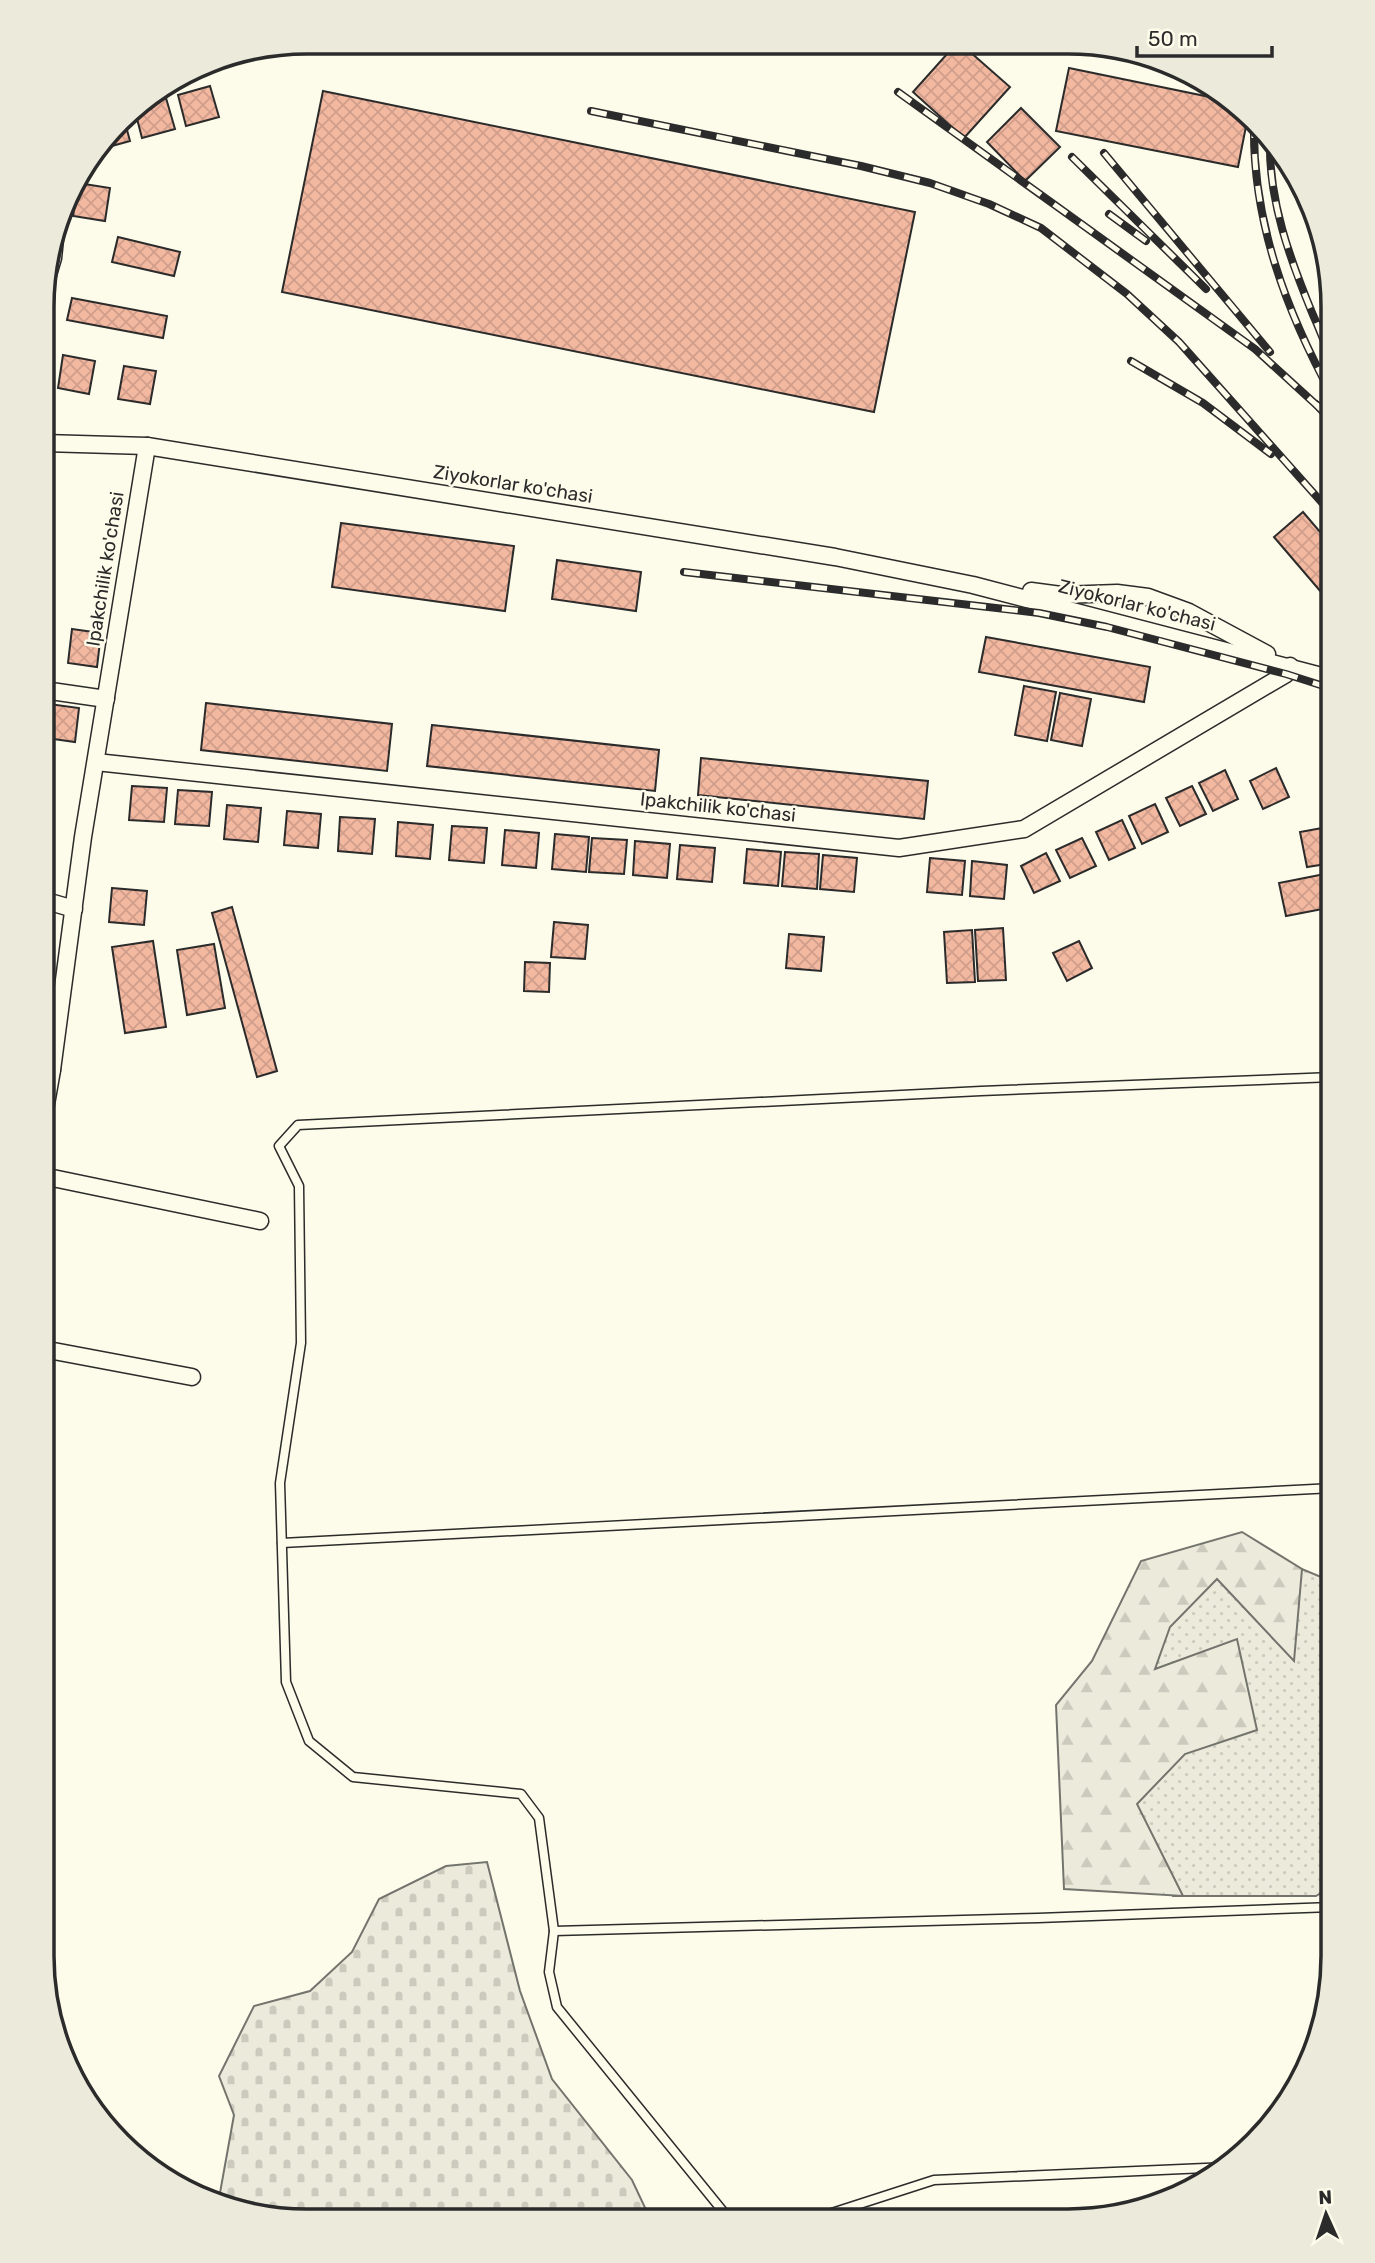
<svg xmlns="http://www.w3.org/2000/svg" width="1375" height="2263" font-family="Rubik,sans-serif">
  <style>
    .grass { fill: url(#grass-dots); stroke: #74746e; stroke-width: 2 }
    .forest { fill: url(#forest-firs); stroke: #74746e; stroke-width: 2 }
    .cemetery { fill: url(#cemetery-stones); stroke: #74746e; stroke-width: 2 }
    .building { fill: url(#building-cross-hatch); stroke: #2b2b2b; stroke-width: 2 }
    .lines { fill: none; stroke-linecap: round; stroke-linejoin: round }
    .service-casing { stroke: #2b2b2b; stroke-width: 11 }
    .minor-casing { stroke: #2b2b2b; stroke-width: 19 }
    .service { stroke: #fdfbea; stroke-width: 8 }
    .minor { stroke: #fdfbea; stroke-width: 16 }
    .rail-casing { stroke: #2b2b2b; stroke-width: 8 }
    .rail { stroke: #fdfbea; stroke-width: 5; stroke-dasharray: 16; stroke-linecap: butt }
    .labels { text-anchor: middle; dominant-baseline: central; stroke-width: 5; stroke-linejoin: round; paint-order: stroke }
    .street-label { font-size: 19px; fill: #2b2b2b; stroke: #fdfbea }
    .rim { fill: none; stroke: #2b2b2b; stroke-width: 3.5 }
  </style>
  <defs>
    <pattern id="grass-dots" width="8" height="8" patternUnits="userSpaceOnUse" patternTransform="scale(1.75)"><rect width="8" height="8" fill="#ecebdb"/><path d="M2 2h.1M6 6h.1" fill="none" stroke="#cbcabc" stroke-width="1.8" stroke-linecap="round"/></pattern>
    <pattern id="forest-firs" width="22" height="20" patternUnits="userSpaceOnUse" patternTransform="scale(1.75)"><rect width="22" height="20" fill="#ecebdb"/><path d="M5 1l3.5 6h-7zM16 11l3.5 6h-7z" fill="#cbcabc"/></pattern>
    <pattern id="cemetery-stones" width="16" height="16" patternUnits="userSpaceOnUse" patternTransform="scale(1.75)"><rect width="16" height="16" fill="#ecebdb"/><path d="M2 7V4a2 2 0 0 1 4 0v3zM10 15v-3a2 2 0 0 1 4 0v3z" fill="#cbcabc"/></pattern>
    <pattern id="building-cross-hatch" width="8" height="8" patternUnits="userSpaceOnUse" patternTransform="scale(1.75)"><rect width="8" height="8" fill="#f2b8a0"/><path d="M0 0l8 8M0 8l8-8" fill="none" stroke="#d09e8a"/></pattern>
  </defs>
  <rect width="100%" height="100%" fill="#fdfbea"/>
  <polygon class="grass" points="1222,1560 1281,1624 1302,1569 1333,1582 1332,1886 1316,1896 1173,1896 1121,1803 1140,1674 1150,1627"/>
  <polygon class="forest" points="1242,1532 1302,1569 1294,1661 1217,1579 1170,1627 1155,1669 1237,1639 1257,1730 1185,1754 1137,1804 1183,1896 1064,1889 1056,1705 1092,1661 1141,1561"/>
  <polygon class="cemetery" points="487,1862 520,1991 552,2079 632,2180 648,2214 636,2220 273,2219 218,2204 234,2115 219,2076 254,2006 310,1991 352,1952 379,1899 446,1866"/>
  <g class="building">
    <polygon points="956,44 961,44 1010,87 964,138 913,92"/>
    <polygon points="1069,68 1234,102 1248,116 1238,167 1056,131"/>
    <polygon points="210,86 219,117 186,126 178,95"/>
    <polygon points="323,91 915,212 874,412 282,292"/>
    <polygon points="166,98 175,129 142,138 134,107"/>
    <polygon points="1021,108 1060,147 1025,181 987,142"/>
    <polygon points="124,119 130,141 101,149"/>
    <polygon points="78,183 110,188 105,221 73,216"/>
    <polygon points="118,237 180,252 174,276 112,262"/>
    <polygon points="1327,294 1330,295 1333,314 1321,309"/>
    <polygon points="72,298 167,316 163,338 67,320"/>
    <polygon points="63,355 95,361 89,394 58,388"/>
    <polygon points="124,366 156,371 150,404 118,399"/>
    <polygon points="1303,512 1333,547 1333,606 1274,537"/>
    <polygon points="341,523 514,546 505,611 332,587"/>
    <polygon points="557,560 641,572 636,611 552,599"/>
    <polygon points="72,629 101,633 97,667 68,663"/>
    <polygon points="986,637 1150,667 1144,702 979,672"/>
    <polygon points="44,648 53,649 49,683 44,682"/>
    <polygon points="1024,686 1056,692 1047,741 1015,735"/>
    <polygon points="1060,693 1091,699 1082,746 1051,740"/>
    <polygon points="206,703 392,724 387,771 201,750"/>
    <polygon points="49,704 79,708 75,742 46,738"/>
    <polygon points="432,725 659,750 655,791 427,766"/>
    <polygon points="701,758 928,781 924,819 698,795"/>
    <polygon points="1276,768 1289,797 1263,809 1250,781"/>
    <polygon points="1225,770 1238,799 1213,811 1199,783"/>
    <polygon points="132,786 167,788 164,822 129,820"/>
    <polygon points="1192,786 1206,814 1180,826 1166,798"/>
    <polygon points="178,790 212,792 209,826 175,824"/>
    <polygon points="1155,804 1168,832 1142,844 1129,816"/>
    <polygon points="227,805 261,808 258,842 224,839"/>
    <polygon points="287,811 321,814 318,848 284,845"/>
    <polygon points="340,817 375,819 372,854 338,851"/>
    <polygon points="1122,820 1135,848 1109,860 1096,832"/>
    <polygon points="398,822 433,825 430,859 396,856"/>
    <polygon points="452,826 487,828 484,863 449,860"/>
    <polygon points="1333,826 1333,863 1307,867 1300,832"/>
    <polygon points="505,830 539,833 536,868 502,865"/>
    <polygon points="555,834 589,837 586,872 552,869"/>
    <polygon points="592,838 627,840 624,874 589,872"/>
    <polygon points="1082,838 1096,866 1070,878 1056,850"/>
    <polygon points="635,841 670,844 667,878 633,875"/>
    <polygon points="680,845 715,848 712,882 677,879"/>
    <polygon points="43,848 53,850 45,883 43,883"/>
    <polygon points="747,849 781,852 778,886 744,883"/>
    <polygon points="785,852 819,854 817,889 782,886"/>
    <polygon points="1046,853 1060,881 1034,893 1021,866"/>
    <polygon points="823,855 857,858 854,892 820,889"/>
    <polygon points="930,858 965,861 962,895 927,892"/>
    <polygon points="972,861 1007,865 1004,899 970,896"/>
    <polygon points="1330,873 1333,886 1333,907 1286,916 1279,883"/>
    <polygon points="112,888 147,891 144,925 109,922"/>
    <polygon points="232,907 277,1071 257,1077 212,913"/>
    <polygon points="554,922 588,925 585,959 551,957"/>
    <polygon points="1003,928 1006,980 978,981 975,930"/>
    <polygon points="972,930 975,982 947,983 944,932"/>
    <polygon points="789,934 824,937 821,971 786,968"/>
    <polygon points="153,941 166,1027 125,1033 112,947"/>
    <polygon points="1079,941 1092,968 1067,981 1053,953"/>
    <polygon points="214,944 225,1008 187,1015 177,950"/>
    <polygon points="525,962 550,963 549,992 524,991"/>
  </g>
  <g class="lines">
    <g class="service-casing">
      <g id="service">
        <polyline points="282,1543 1333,1488"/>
        <polyline points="554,1931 1038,1918 1332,1907"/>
        <polyline points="730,2220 557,2007 549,1972 554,1931 539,1818 521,1794 353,1777 309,1741 286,1682 280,1483 301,1343 299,1186 279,1146 298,1125 981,1091 1333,1077"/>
        <polyline points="810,2220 934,2180 1228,2167"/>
      </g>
    </g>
    <g class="minor-casing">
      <g id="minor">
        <polyline points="205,63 212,61"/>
        <polyline points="44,288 53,258 55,239"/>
        <polyline points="44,443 147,446 835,557 973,585 1333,679"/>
        <polyline points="1031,591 1061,595 1117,593 1148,597 1189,612 1267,654"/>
        <polyline points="44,690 106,699"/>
        <polyline points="96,762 899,848 1024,829 1286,674 1290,666"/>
        <polyline points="43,900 74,909"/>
        <polyline points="43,1069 52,1070 83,837 147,446"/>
        <polyline points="43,1121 52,1070"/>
        <polyline points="43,1176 260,1221"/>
        <polyline points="43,1349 192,1377"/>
      </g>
    </g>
    <use href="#service" class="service"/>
    <use href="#minor" class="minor"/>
    <g class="rail-casing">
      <g id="rail">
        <polyline points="898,92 1255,349 1322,410"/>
        <polyline points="591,111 861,166 930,183 989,204 1041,228 1127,294 1179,342 1333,515"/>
        <path d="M1254 122C1252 221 1286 311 1333 397"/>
        <path d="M1270 138C1268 200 1290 259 1313 315 1320 330 1325 346 1333 360"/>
        <polyline points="1104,153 1270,352"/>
        <polyline points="1072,157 1206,289"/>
        <polyline points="1109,214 1146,241"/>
        <polyline points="1131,361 1203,403 1271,454"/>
        <polyline points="1316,404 1333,423"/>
        <polyline points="684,572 1039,613 1107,627 1286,674 1333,689"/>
      </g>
    </g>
    <use href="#rail" class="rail"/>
  </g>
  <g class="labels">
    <g class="street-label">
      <text transform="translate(513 484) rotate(9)">Ziyokorlar ko'chasi</text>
      <text transform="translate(105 569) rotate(-81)">Ipakchilik ko'chasi</text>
      <text transform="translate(1137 605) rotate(14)">Ziyokorlar ko'chasi</text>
      <text transform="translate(718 807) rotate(6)">Ipakchilik ko'chasi</text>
    </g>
  </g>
  <path d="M0 0H1375V2263H0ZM307 54H1068A253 253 0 0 1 1321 307V1956A253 253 0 0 1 1068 2209H307A253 253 0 0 1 54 1956V307A253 253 0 0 1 307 54Z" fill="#eceadb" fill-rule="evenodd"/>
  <path class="rim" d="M307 54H1068A253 253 0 0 1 1321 307V1956A253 253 0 0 1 1068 2209H307A253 253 0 0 1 54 1956V307A253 253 0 0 1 307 54Z"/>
  <g transform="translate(1326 2214) rotate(357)" stroke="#fdfbea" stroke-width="5" paint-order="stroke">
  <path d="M0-5L12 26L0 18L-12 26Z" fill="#2b2b2b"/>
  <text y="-10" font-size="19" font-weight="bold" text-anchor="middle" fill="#2b2b2b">N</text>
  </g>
  <path d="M1137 46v10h135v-10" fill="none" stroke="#2b2b2b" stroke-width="3.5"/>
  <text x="1148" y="46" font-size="21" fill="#2b2b2b" stroke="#fdfbea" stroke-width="5" paint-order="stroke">50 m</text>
</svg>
